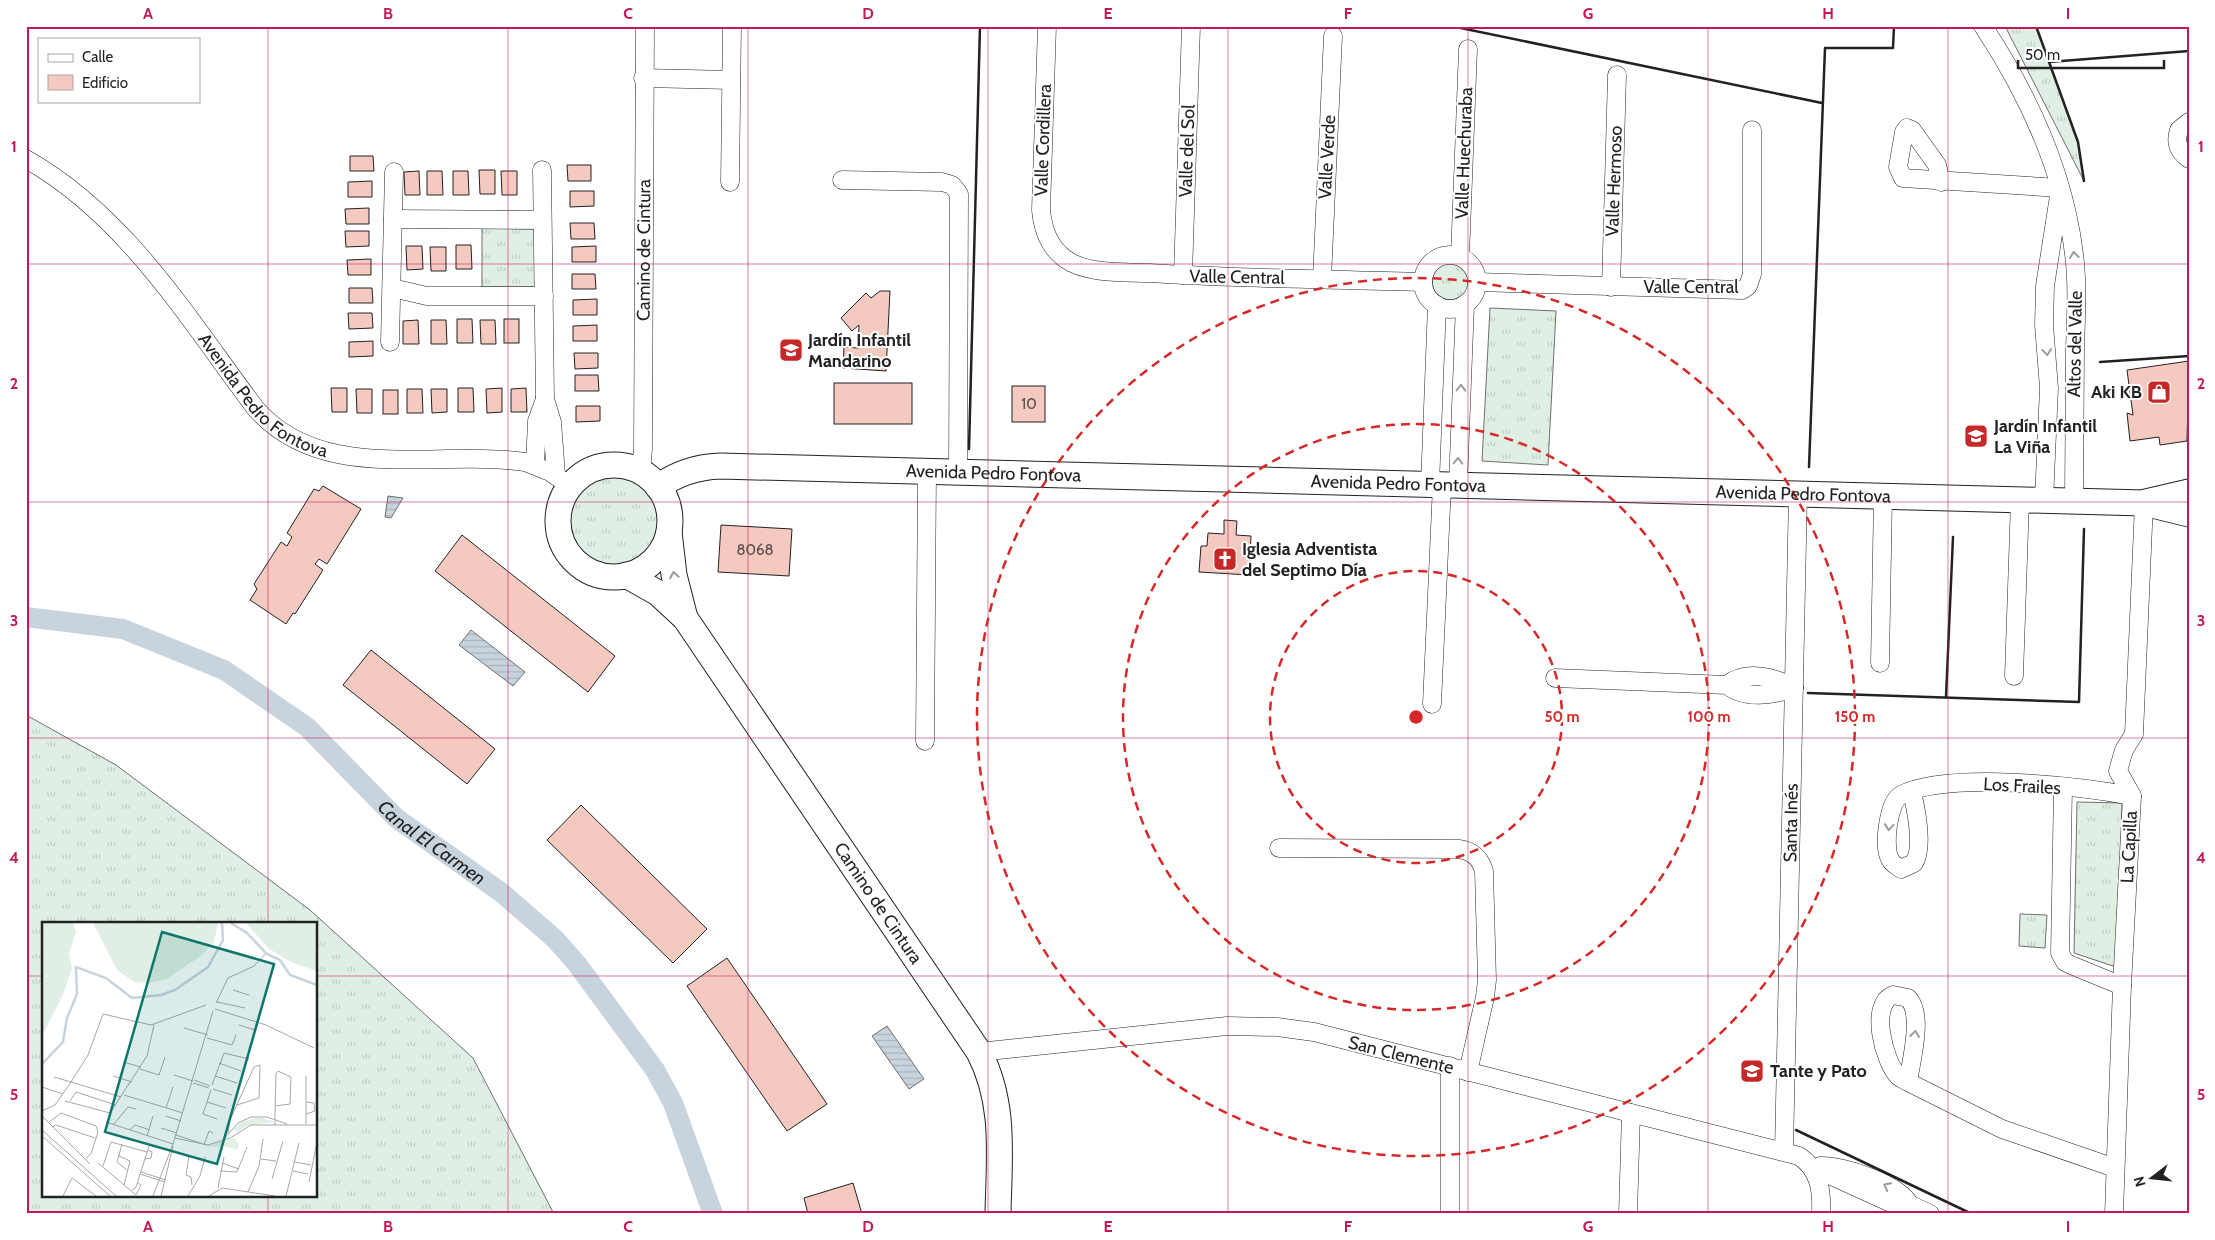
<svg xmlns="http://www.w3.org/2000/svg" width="2215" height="1240" font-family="Cabin,sans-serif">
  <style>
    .grass { fill: url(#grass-tufts); stroke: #6f6f6f; fill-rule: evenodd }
    .water { fill: url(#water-rules); stroke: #6f6f6f }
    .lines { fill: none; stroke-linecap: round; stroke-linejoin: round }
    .canal { stroke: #c7d3dd; stroke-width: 20 }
    .building { fill: #f3c9c0; stroke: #222 }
    .street-casing { stroke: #222; stroke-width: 19 }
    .secondary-casing { stroke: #222; stroke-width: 27 }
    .street { stroke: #fff; stroke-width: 18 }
    .secondary { stroke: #fff; stroke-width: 25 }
    .wall { stroke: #222; stroke-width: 2.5 }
    .oneway { stroke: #9c9c9c }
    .grid { fill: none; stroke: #c2185b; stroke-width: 1; stroke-opacity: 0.55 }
    .ring { fill: none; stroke: #d62828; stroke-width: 2.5; stroke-dasharray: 9 6 }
    .labels { text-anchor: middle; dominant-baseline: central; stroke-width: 4; stroke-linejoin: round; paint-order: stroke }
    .number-label { font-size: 15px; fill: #564c4a }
    .street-label { font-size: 18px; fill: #222; stroke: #fff }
    .poi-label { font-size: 18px; font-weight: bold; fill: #222; stroke: #fff; text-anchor: start }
    .water-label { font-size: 19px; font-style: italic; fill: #222; stroke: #fff }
    .inset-river { fill: none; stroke: #c7d3dd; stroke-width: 2.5 }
    .inset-road { fill: none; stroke: #a7a7a7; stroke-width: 1 }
    .view { fill: #0f766e; fill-opacity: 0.15; stroke: #0f766e; stroke-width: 2.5 }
    .inset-edge { fill: none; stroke: #222; stroke-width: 2.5 }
    .centre { fill: #d62828; stroke: #fff; stroke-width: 2.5 }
    .ring-label { font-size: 15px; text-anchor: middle; font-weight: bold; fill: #d62828; stroke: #fff; stroke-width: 4; stroke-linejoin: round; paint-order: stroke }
    .neatline { fill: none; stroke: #c2185b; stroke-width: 2 }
    .grid-label { font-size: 16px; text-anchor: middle; font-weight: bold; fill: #c2185b }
  </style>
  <defs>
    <pattern id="grass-tufts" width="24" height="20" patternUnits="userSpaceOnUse" patternTransform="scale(1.25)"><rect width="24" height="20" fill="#e0efe3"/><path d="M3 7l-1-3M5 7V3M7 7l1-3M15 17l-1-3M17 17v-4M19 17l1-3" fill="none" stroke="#c0cdc2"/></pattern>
    <pattern id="water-rules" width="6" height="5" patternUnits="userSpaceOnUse" patternTransform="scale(1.25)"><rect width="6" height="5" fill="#c7d3dd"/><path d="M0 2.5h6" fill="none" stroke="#abb5bd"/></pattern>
  </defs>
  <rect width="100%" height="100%" fill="#fff"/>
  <g class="grass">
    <polygon points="2005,26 2036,26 2078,142 2084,181"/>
    <polygon points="482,228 535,229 536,287 482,287"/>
    <circle cx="1451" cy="281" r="19"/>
    <polygon points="1490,308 1556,311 1548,465 1482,461"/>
    <circle cx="613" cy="521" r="47"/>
    <path d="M26 715 116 765 310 910 473 1058 554 1214H26ZM44 924H316V1196H44Z"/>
    <polygon points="2077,802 2122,803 2119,968 2074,953"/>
    <polygon points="2020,914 2047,915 2045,948 2019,946"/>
  </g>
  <g class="water">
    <polygon points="388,496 403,498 391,518 385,517"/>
    <polygon points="471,630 525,672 513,686 459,645"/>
    <polygon points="887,1026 924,1079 909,1089 872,1036"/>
  </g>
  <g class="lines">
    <path class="canal" id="s1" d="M26 617 123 629 224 670 307 727 396 818 502 893 555 939 577 964 655 1070 673 1103 713 1214"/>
  </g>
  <g class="building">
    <polygon points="350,156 373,156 374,171 350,171"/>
    <polygon points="567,165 591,165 591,181 568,181"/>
    <polygon points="479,170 495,170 495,194 480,194"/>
    <polygon points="419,171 420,195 405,195 404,172"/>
    <polygon points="427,171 442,171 443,195 427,195"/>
    <polygon points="453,171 468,171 469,195 453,195"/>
    <polygon points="501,171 517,171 517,195 502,195"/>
    <polygon points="372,181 372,197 348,197 348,182"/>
    <polygon points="570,191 594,191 594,206 570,207"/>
    <polygon points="369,208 369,224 346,224 345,209"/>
    <polygon points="570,223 594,223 595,239 571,239"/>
    <polygon points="345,231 369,231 369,246 346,247"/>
    <polygon points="456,245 471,245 472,269 456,269"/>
    <polygon points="406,246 422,246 423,269 407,270"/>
    <polygon points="596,246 596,262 572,262 572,247"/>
    <polygon points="430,247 446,247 446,271 431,271"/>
    <polygon points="371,259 371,275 348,275 347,260"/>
    <polygon points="572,274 595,274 596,289 572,289"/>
    <polygon points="349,288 372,288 373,303 349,303"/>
    <polygon points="880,291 890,291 886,371 843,368 844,347 858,348 859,325 852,331 841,318 866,293 871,298"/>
    <polygon points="597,299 597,315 573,315 573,300"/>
    <polygon points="348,313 372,313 373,328 349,329"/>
    <polygon points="457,319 472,319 473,343 457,343"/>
    <rect x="504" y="319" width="15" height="24"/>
    <polygon points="418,320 419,344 403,344 403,321"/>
    <polygon points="431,320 446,320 447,344 431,344"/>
    <polygon points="480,320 495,320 496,344 481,344"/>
    <polygon points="597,325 597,341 573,341 573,326"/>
    <polygon points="373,341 373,356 349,357 349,342"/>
    <polygon points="574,353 598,353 598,368 575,369"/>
    <polygon points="2189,361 2187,441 2160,445 2159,437 2130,441 2127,413 2133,415 2127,370"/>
    <polygon points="575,375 598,375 599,391 575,391"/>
    <rect x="834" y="383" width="78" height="41"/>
    <rect x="1012" y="386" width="33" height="36"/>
    <polygon points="331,388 347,388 347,412 332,412"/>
    <polygon points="458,388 473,388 474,412 458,412"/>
    <polygon points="502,388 502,412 487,413 486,389"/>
    <polygon points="526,388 527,412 511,412 511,389"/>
    <polygon points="356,389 372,389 372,413 357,413"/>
    <polygon points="407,389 422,389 423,413 407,413"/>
    <polygon points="431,389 447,389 447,412 432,413"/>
    <rect x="383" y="390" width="15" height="24"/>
    <polygon points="576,406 600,406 600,421 576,422"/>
    <polygon points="323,486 361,509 327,564 319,559 315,564 323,570 295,614 293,613 286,624 250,600 257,589 254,584 281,542 287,546 292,537 287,533 314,489 319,491"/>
    <polygon points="1224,520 1237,521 1236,535 1251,536 1249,575 1199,572 1201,546 1207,546 1208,533 1224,534"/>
    <polygon points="721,525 792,529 789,576 718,572"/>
    <polygon points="462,535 615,656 588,692 435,571"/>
    <polygon points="371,650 495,749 467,784 343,685"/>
    <polygon points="581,805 707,929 673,963 547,840"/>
    <polygon points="727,958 827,1104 787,1131 687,986"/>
    <polygon points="853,1183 862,1214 808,1214 804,1198"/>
  </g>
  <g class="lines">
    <g class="street-casing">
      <g id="street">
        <path d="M1047 26 1041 210C1043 232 1051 252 1072 263 1095 274 1125 272 1150 273 1241 279 1333 279 1423 282"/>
        <path d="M1983 26C2028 94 2064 172 2074 254 2078 285 2076 317 2075 349 2075 400 2074 450 2074 501"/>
        <polyline points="643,78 731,80"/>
        <path d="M2189 122 2179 130C2175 142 2178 151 2189 159"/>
        <path id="s2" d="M26 159C127 216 188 319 256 409 323 485 436 449 525 462L550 472 570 486"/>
        <polyline points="542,170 545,399 552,422 556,475"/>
        <polyline points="842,180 942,182 952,185 959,194 958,473"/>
        <polyline points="730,182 732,26"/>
        <polyline points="1941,182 1937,165 1912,130 1907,128 1904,132 1898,167 1903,178 2060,188"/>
        <polyline points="393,219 542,220"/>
        <circle cx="1450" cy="282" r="27"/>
        <polyline points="1460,257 1468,49"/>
        <polyline points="1183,275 1191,26"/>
        <polyline points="1322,279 1333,36"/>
        <polyline points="1477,282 1742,290 1748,286 1752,274 1752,130"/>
        <polyline points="1611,287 1617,75"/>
        <polyline points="392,288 427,296 544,296"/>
        <polyline points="390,342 394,172"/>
        <polyline points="535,465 537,421 545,399"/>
        <path id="s3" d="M641 472 643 449 645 26"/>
        <polyline points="1430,485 1437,305"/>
        <polyline points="1458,485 1465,304"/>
        <polyline points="2044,500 2049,388 2044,325 2045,286 2059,196"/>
        <polyline points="1880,663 1883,496"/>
        <polyline points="2014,676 2020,500"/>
        <path d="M1555 678 1727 685C1745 700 1774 695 1794 688"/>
        <path d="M1727 685C1745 669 1775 677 1794 688"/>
        <polyline points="1432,704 1442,485"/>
        <polyline points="925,741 927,472"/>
        <polyline points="2063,788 2060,953 2065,962 2071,965 2122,986"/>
        <path d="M1912 792C1916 809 1924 847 1914 863L1901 869C1897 866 1892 864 1890 859 1883 847 1888 802 1901 795 1948 771 2079 786 2132 796"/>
        <path d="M1279 848 1459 849C1473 851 1480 858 1484 871L1487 980 1485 997 1468 1072"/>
        <path d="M979 1052 1227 1026 1277 1027 1314 1032 1799 1156C1820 1170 1822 1191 1821 1214"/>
        <path d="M1908 1082C1911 1061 1924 1014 1908 998L1893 995C1869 1005 1884 1061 1898 1076 1901 1079 1905 1080 1908 1082L2002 1129 2115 1168"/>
        <polyline points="1784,1151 1798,494"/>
        <path d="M1820 1166C1843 1165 1902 1184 1911 1207"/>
        <polyline points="1812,1167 1889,1202 1911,1205 1930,1214"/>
        <polyline points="1450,1214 1450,1066"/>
        <polyline points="1628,1214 1631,1113"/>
        <polyline points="2114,1214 2122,986 2132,796 2118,771 2124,750 2134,734 2144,503"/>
      </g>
    </g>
    <g class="secondary-casing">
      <g id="secondary">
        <circle cx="614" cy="521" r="56"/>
        <path id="s4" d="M658 487C677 473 696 467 720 466L2144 503 2189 514"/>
        <polyline points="2146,502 2189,492"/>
        <polyline points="669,532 674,575 685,618"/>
        <path id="s5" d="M626 575 658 593 685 618 979 1052C1006 1104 999 1157 998 1214"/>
      </g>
    </g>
    <use href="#street" class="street"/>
    <use href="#secondary" class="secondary"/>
    <g class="wall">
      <polyline points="1451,26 1822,103"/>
      <polyline points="2036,26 2078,142 2084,181"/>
      <polyline points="2049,62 2189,51"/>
      <polyline points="2100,362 2189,356"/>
      <polyline points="969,449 980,26"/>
      <polyline points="1809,467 1825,48 1893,48 1894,26"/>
      <polyline points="1808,693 2079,702 2084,529"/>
      <polyline points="1946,697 1953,537"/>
      <polyline points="1796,1130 1972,1214"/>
    </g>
  </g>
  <defs><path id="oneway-chevron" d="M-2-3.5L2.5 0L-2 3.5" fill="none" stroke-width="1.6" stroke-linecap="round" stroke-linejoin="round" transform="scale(1.25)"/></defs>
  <g class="oneway">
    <use href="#oneway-chevron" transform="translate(2074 255) rotate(-97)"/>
    <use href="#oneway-chevron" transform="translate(2047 352) rotate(83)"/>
    <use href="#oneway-chevron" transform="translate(1461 388) rotate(-88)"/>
    <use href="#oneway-chevron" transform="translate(1458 461) rotate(-88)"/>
    <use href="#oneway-chevron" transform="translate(674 575) rotate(-100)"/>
    <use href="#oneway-chevron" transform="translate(1889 827) rotate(95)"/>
    <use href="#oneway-chevron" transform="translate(1915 1034) rotate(-83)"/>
    <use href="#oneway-chevron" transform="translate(1887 1186) rotate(-153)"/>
  </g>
  <path class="grid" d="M268 26V924M508 26V1214M748 26V1214M988 26V1214M1228 26V1214M1468 26V1214M1708 26V1214M1948 26V1214M26 264H2189M26 502H2189M26 738H2189M26 976H44M316 976H2189M268 1196V1214"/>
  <g class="ring">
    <circle cx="1416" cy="717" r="146"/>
    <circle cx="1416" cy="717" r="293"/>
    <circle cx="1416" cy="717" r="439"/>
  </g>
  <defs>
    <g id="school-square" transform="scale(1.25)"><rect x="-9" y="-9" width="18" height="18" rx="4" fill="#c62828" stroke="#fff"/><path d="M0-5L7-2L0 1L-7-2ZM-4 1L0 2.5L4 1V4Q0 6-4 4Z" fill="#fff"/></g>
    <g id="shop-square" transform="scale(1.25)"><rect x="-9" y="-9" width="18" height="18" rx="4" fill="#c62828" stroke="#fff"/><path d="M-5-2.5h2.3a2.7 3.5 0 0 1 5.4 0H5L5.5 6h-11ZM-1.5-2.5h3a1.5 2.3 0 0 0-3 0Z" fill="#fff"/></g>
    <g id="church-square" transform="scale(1.25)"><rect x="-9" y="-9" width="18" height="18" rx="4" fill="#c62828" stroke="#fff"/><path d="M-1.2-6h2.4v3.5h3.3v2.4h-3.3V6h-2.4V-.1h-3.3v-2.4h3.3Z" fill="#fff"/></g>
  </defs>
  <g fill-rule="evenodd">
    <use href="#school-square" x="791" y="350"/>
    <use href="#shop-square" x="2159" y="392"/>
    <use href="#school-square" x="1976" y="436"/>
    <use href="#church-square" x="1225" y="559"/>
    <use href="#school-square" x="1752" y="1071"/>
  </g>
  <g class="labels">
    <g class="number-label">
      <text x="1029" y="404">10</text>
      <text x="755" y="550">8068</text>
    </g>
    <g class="street-label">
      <text transform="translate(1043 140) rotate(-88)">Valle Cordillera</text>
      <text transform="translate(1187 151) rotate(-88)">Valle del Sol</text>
      <text transform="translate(1464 153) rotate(-88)">Valle Huechuraba</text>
      <text transform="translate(1327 157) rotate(-87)">Valle Verde</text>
      <text transform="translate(1614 181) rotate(-88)">Valle Hermoso</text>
      <text stroke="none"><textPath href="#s3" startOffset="222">Camino de Cintura</textPath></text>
      <text transform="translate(1237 277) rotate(1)">Valle Central</text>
      <text x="1691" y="287">Valle Central</text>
      <text transform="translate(2075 344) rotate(-89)">Altos del Valle</text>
      <text stroke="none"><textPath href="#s2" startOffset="339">Avenida Pedro Fontova</textPath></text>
      <text stroke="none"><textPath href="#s4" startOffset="340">Avenida Pedro Fontova</textPath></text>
      <text stroke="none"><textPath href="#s4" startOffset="745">Avenida Pedro Fontova</textPath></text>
      <text stroke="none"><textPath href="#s4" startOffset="1150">Avenida Pedro Fontova</textPath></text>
      <text transform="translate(2022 786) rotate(3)">Los Frailes</text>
      <text transform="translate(1791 823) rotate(-89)">Santa Inés</text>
      <text transform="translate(2129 847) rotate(-87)">La Capilla</text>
      <text stroke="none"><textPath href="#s5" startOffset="418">Camino de Cintura</textPath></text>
      <text transform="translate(1401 1055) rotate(14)">San Clemente</text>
    </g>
    <g class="poi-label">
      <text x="808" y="340">Jardín Infantil<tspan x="808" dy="21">Mandarino</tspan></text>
      <text x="2142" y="392" text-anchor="end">Aki KB</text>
      <text x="1994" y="426">Jardín Infantil<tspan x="1994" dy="21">La Viña</tspan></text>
      <text x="1242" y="549">Iglesia Adventista<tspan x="1242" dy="21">del Septimo Día</tspan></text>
      <text x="1770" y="1071">Tante y Pato</text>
    </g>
    <g class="water-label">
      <text stroke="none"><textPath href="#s1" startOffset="478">Canal El Carmen</textPath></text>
    </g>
  </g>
  <g transform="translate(42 922)">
    <rect width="275" height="275" fill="#fff"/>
    <path d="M0 1H31L34 10 27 32 30 46 21 73 0 114ZM51 1H176L172 20 160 33 125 57 106 61 92 60 75 48ZM204 1H275V49L249 40 227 27ZM217 195 233 200 207 203 195 210 191 207 200 200ZM192 216 197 222 195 228 182 224 162 225Z" fill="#e0efe3"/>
    <path class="inset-river" d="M189 1 205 11 225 32 238 38 248 53 275 63M0 142 21 120 25 96 35 72 34 45 64 56 90 76 119 73 133 68 166 45 181 18 180 1"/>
    <path class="inset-road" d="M191 68 207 73M175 80 203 86M174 81 186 56 212 44 223 32M173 87 224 103 272 126M197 103 213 108M142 106 166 113M165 116 190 123 194 113M81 140 99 145M177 141 199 149M98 147 117 153 123 135M132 153 151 159M71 154 90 160M173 154 195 161M12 155 79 175M152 158 168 164M151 161 167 166M170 163 182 131 207 137M0 165 21 172M171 167 190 173M169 168 161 192 175 197M82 173 141 191M23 179 68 191 105 134 112 103M28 179 34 170 74 183M165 180 184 186M233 184 248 182 249 155 236 149 234 152 233 191V203M124 186 131 165M0 189 13 183 29 160 46 133 61 92 109 103 164 83M264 192 273 189 272 181 264 180M0 194 48 242M124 194 139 199M7 200 19 191 54 204 56 210 49 232 44 236M64 200 131 222M72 202 86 185 94 187M264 202V154M10 205 14 203 53 216M119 206 135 211M0 208 74 274M88 208 93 203 108 208M186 211 188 198 212 145 218 143 217 176 195 183M134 213 161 222M0 214 68 274M105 214 111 194M133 216 166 223 188 216 209 203H275M181 218 196 201 209 195H225L245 202M80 222 75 240 85 248M162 223 167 209 171 211M77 234 88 239 82 263M147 234 144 253 149 255 150 263M103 237 109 236 110 230 106 228M219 237 234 239M253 240 269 243M56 241 94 273 99 263 96 261M180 241 197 247M61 244 69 220 105 230M178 249 195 250 205 225M251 249 266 252M99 250 124 258M98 252 123 260M230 257 241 219M267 260 275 220M176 266 182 235M90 268 94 265 107 224M206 270 217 244 221 217M21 274 30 256 54 274M111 274 131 222 171 89M119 274 131 224M146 274 158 254 163 235M167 274 180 266 233 274M244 274 257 221"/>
    <path class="view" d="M120 10 232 42 175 242 63 210Z"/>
    <rect width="275" height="275" class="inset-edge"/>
  </g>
  <circle cx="1416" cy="717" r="8" class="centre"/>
  <g class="ring-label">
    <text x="1562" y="722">50 m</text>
    <text x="1709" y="722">100 m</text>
    <text x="1855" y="722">150 m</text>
  </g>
  <rect width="2215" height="1240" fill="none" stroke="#ffffff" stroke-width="55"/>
  <rect x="38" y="38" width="162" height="65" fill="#ffffff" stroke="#a7a7a7"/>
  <rect x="48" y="54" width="25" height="8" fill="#ffffff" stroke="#a7a7a7"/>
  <text x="82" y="62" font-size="15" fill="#222222">Calle</text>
  <rect x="48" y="75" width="25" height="15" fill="#f3c9c0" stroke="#a7a7a7"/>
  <text x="82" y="88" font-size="15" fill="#222222">Edificio</text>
  <g transform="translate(2152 1178) rotate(254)" stroke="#ffffff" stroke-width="4" paint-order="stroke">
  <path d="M0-4L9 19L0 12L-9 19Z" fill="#222222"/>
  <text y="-8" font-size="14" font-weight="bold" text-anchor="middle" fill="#222222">N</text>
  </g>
  <path d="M2018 60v8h146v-8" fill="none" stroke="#222222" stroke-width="2.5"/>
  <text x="2025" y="60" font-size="15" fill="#222222" stroke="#ffffff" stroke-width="4" paint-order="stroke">50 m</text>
  <rect x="28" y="28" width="2160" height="1184" class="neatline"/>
  <g class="grid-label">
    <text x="148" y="19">A</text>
    <text x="388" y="19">B</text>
    <text x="628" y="19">C</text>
    <text x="868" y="19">D</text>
    <text x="1108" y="19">E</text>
    <text x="1348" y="19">F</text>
    <text x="1588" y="19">G</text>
    <text x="1828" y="19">H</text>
    <text x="2068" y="19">I</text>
    <text x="14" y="152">1</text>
    <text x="2201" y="152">1</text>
    <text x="14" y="389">2</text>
    <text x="2201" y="389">2</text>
    <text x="14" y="626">3</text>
    <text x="2201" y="626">3</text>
    <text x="14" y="863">4</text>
    <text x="2201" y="863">4</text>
    <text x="14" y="1100">5</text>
    <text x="2201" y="1100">5</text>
    <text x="148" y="1232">A</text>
    <text x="388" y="1232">B</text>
    <text x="628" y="1232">C</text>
    <text x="868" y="1232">D</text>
    <text x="1108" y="1232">E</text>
    <text x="1348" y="1232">F</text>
    <text x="1588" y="1232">G</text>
    <text x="1828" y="1232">H</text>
    <text x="2068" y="1232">I</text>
  </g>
</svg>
